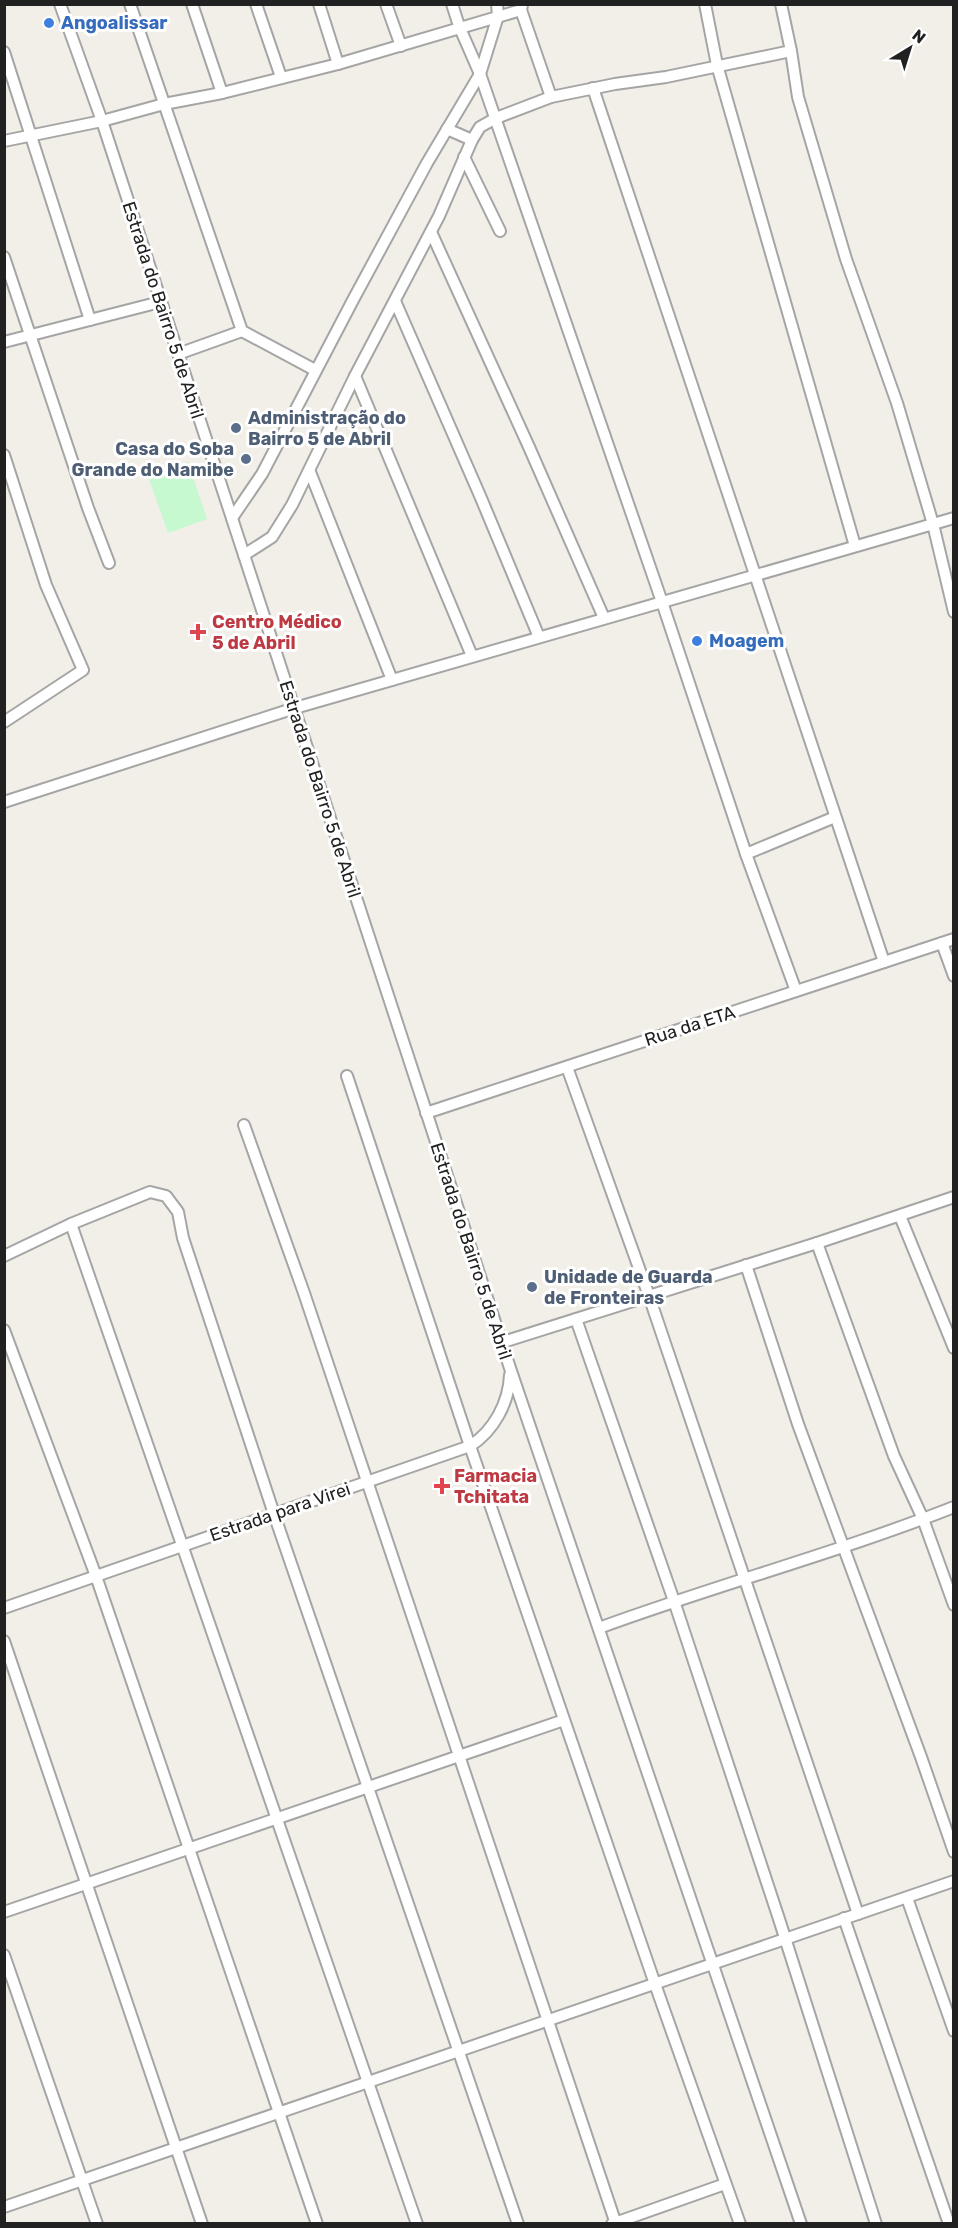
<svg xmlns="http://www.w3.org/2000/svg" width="958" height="2228" font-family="Rubik,sans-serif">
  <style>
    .park { fill: #c6f9d0 }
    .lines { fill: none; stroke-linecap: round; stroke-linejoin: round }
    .minor-casing { stroke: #a5a5a5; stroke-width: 14 }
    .minor { stroke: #fff; stroke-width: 10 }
    .shop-dot { fill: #3f7fe0; stroke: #fff; stroke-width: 2 }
    .service-dot { fill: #5c6f8a; stroke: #fff; stroke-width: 2 }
    .health-dot { fill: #e0444e; stroke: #fff; stroke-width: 2 }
    .labels { text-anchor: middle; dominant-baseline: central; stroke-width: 6; stroke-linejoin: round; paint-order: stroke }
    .shop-label { font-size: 18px; font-weight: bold; fill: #366cbe; stroke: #fff; text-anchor: start }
    .street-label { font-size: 18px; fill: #212121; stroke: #fff }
    .service-label { font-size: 18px; font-weight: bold; fill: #4e5e75; stroke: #fff; text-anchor: start }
    .health-label { font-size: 18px; font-weight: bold; fill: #be3a42; stroke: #fff; text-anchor: start }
  </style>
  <rect width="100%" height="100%" fill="#f1efe7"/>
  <polygon class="park" points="188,462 207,519 168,533 148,476"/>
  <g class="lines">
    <g class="minor-casing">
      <g id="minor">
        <polyline points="60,4 102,121 510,1368 801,2224"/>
        <polyline points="130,4 242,331 315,370"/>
        <polyline points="192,4 222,93"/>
        <polyline points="256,4 281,77"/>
        <polyline points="319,4 338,64"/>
        <polyline points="386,4 401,46"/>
        <polyline points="452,4 459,26 480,74 662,602 746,854 796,991"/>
        <polyline points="705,4 717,65 855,546"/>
        <polyline points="781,4 791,51 798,97 846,259 897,403 933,524 954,612"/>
        <polyline points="522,5 521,10 551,97"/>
        <polyline points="4,52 90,320"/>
        <polyline points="593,88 884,962"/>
        <polyline points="447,129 472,140"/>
        <polyline points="4,141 102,121 164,104 222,93 338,64 521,10"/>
        <polyline points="464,157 500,231"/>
        <polyline points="431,232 529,447 604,618"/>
        <polyline points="4,257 88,508 109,563"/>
        <polyline points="395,301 481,498 539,637"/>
        <polyline points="4,342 160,302"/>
        <polyline points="178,354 242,331"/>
        <polyline points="355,376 472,656"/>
        <polyline points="4,455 46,585 83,670 4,722"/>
        <polyline points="310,472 392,680"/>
        <polyline points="232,518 262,474 353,300 427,163 480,74 498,16 497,4"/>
        <polyline points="244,555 272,537 292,505 355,376 439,216 472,140 480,127 496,118 551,97 615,84 666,77 791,51"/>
        <polyline points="4,802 295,708 954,518"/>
        <polyline points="746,854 835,817"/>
        <polyline points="942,943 954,976"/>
        <polyline points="567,1067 649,1296 858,1914"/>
        <polyline points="347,1076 470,1446 655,1984 740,2224"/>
        <polyline points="426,1113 954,939"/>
        <polyline points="244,1125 304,1293 616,2224"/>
        <polyline points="900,1216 954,1348"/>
        <polyline points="71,1224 417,2224"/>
        <polyline points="817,1243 894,1456 923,1519 954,1605"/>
        <polyline points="4,1256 71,1224 150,1192 166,1196 178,1212 183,1238 274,1514 518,2224"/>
        <polyline points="746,1265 798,1424 921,1757 954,1852"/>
        <polyline points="576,1319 674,1601 779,1919 876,2224"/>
        <polyline points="4,1330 96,1576 317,2224"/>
        <polyline points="503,1342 817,1243 954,1197"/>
        <path d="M4 1608 470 1446C494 1431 509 1402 510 1375"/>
        <path d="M599 1628C716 1585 837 1553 954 1507"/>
        <polyline points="4,1641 202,2224"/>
        <polyline points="907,1898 954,2031"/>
        <polyline points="4,1912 564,1720"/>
        <polyline points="844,1918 949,2224"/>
        <polyline points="4,1955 97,2224"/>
        <polyline points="4,2207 954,1881"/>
        <polyline points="612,2224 725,2184"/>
      </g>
    </g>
    <use href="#minor" class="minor"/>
  </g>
  <g class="shop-dot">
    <circle cx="49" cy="23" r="6"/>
    <circle cx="697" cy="641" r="6"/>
  </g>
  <g class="service-dot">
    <circle cx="236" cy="428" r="6"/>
    <circle cx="246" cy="459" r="6"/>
    <circle cx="532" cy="1287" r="6"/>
  </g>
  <g class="health-dot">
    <path d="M195 623h6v6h6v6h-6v6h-6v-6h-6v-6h6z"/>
    <path d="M439 1477h6v6h6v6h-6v6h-6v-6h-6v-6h6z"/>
  </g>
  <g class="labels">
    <g class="shop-label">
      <text x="61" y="23">Angoalissar</text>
      <text x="709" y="641">Moagem</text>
    </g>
    <g class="street-label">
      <text transform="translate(163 310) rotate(72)">Estrada do Bairro 5 de Abril</text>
      <text transform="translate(320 789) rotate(72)">Estrada do Bairro 5 de Abril</text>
      <text transform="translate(690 1026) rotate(-18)">Rua da ETA</text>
      <text transform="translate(471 1251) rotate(72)">Estrada do Bairro 5 de Abril</text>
      <text transform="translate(280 1512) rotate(-19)">Estrada para Virei</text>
    </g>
    <g class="service-label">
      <text x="248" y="418">Administração do<tspan x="248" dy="21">Bairro 5 de Abril</tspan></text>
      <text x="234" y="449" text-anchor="end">Casa do Soba<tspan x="234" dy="21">Grande do Namibe</tspan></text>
      <text x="544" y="1277">Unidade de Guarda<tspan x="544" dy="21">de Fronteiras</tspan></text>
    </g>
    <g class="health-label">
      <text x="212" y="622">Centro Médico<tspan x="212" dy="21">5 de Abril</tspan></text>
      <text x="454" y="1476">Farmacia<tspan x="454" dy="21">Tchitata</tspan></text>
    </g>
  </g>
  <rect width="958" height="2228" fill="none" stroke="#212121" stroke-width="12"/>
  <g transform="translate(910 48) rotate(38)" stroke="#ffffff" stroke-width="4.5" paint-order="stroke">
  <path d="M0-4.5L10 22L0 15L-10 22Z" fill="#212121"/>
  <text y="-9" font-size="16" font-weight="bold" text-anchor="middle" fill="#212121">N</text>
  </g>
</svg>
